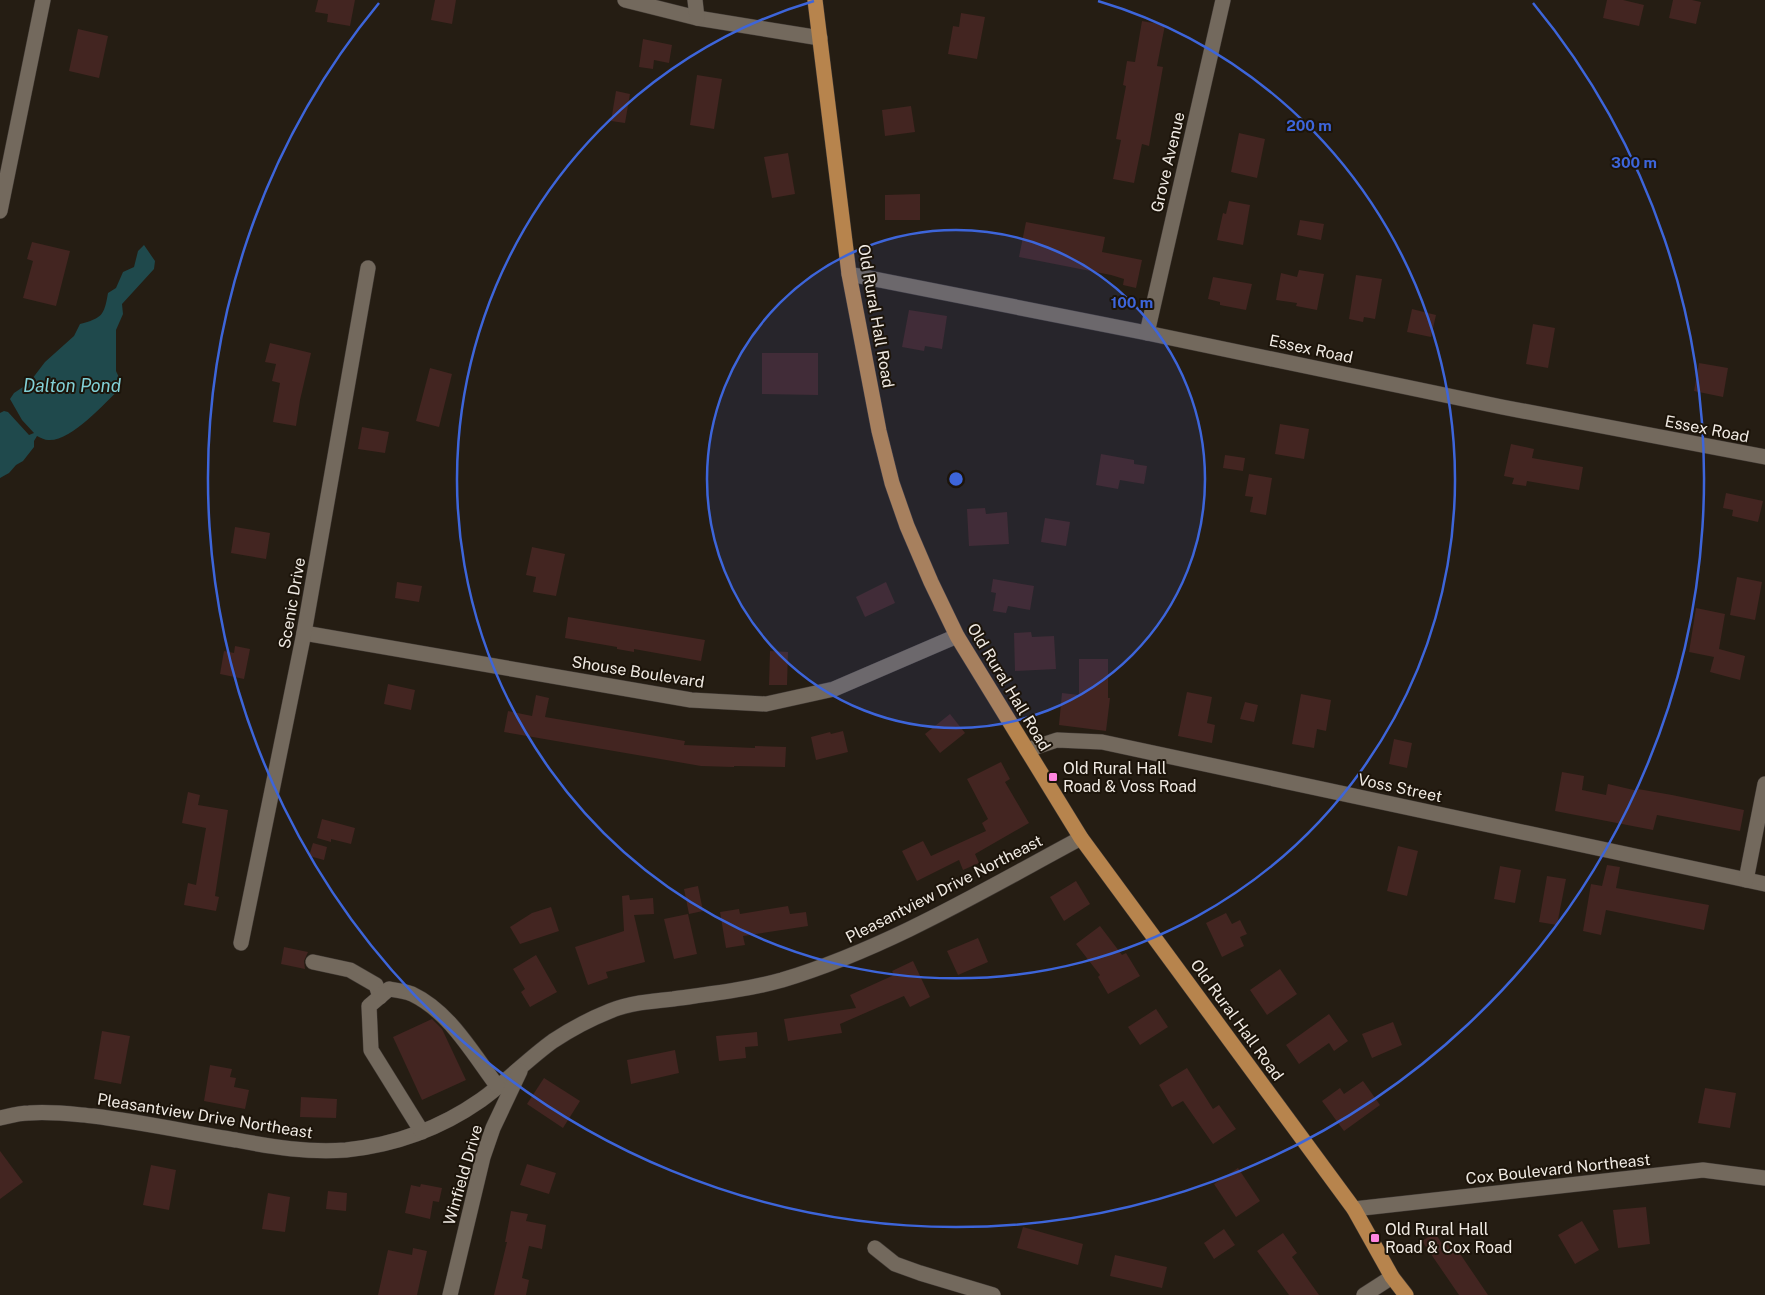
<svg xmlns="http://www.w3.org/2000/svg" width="1765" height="1295" font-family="'Public Sans',sans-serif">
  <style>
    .water { fill: #1f494c }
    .building { fill: #432521 }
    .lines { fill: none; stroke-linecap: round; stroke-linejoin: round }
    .minor-casing { stroke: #403934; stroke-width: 16 }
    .major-casing { stroke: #403934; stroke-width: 16 }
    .minor { stroke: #73695d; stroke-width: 15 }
    .major { stroke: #b7844d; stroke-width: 15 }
    .ring { fill: none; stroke: #3d65da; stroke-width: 2.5 }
    .poi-dot { fill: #ff85df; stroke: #1c140a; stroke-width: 2 }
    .labels { text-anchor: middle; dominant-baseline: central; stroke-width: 4; stroke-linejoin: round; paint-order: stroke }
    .street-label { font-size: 16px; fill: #f0eae3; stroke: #1c140a }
    .poi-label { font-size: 16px; fill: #f0eae3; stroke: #1c140a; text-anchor: start }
    .water-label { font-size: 18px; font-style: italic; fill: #82d0d6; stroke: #1c140a }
    .centre { fill: #3d65da; stroke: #1c140a; stroke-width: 2.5 }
    .ring-label { font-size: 15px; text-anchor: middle; font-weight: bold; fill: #3d65da; stroke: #1c140a; stroke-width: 4; stroke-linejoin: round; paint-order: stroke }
  </style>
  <rect width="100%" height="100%" fill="#251d13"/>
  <path class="water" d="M144 245 155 261 154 269 122 304 123 314 116 330V371L122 384 120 389C104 403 71 442 48 440 45 440 41 438 37 436L34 441V447L23 461 16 465 9 473 0 478V413L4 411 8 412 29 435 34 433 22 420 10 399 14 393 29 383 45 362 74 336 80 324C102 318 104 316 108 293L116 288 123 272 134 267 138 251Z"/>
  <g class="building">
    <polygon points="318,0 355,0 350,26 327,22 328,14 315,12"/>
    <polygon points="435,0 456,0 452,24 431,20"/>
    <polygon points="1607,0 1623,0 1644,5 1639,26 1603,18"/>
    <polygon points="1673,0 1692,0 1701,2 1696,24 1669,18"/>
    <polygon points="961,13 985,17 977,59 948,54 953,26 959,27"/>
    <polygon points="1142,21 1165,25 1157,66 1163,67 1149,146 1142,144 1134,183 1113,179 1121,140 1116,139 1126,86 1123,85 1127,61 1135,62"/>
    <polygon points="78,29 108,36 99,78 69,71"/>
    <polygon points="643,39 672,45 669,63 654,60 653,69 639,67"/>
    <polygon points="697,75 722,79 714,129 690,125"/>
    <polygon points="616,91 630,94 625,123 611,121"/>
    <polygon points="911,106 915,132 885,136 882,110"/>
    <polygon points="1239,133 1265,139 1257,178 1231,172"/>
    <polygon points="788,153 795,194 772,198 764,157"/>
    <polygon points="920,194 920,220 885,220 885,195"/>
    <polygon points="1229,201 1250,205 1243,245 1217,240 1223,213 1226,214"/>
    <polygon points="1300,220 1324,224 1321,240 1297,235"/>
    <polygon points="1026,222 1105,237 1102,252 1142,260 1136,288 1123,285 1124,279 1111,275 1019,257"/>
    <polygon points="32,242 70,251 56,306 23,298 33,261 27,259"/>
    <polygon points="1299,270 1324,274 1317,310 1296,306 1297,303 1276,300 1281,273 1297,277"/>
    <polygon points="1356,275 1382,279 1375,319 1364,317 1363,322 1349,319"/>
    <polygon points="1213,277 1252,284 1246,310 1220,305 1220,302 1208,299"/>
    <polygon points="1412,309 1436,315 1431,337 1407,332"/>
    <polygon points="909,310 947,316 942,349 925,346 924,351 902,347"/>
    <polygon points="1533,324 1555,328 1548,368 1526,364"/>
    <polygon points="270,343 311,353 300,400 296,426 273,422 280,383 272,381 276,364 265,362"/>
    <polygon points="762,353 818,353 818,395 762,394"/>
    <polygon points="1699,363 1728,368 1723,397 1694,391"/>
    <polygon points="430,368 452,374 439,427 416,421"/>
    <polygon points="1280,424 1309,429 1304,459 1275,454"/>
    <polygon points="362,427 389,432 385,453 358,449"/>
    <polygon points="1511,444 1534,449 1532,458 1583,467 1579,490 1527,481 1526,486 1512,484 1514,478 1504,476"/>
    <polygon points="1101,454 1134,460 1134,464 1147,466 1144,484 1120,480 1118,489 1096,485"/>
    <polygon points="1225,455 1245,458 1243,471 1223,468"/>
    <polygon points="1249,474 1272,478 1266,515 1250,512 1253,497 1245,496"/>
    <polygon points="1726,493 1763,501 1758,522 1732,516 1733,510 1723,508"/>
    <polygon points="985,508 986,514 1007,512 1009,544 969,546 967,509"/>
    <polygon points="1045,518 1070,522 1066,546 1041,542"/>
    <polygon points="235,527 270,533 266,559 231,553"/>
    <polygon points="532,547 565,554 556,596 533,592 536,577 526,575"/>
    <polygon points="1737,577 1762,582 1755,620 1730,615"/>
    <polygon points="993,579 1034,586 1030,610 1008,606 1006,613 993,611 996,593 991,592"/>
    <polygon points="397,582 422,586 419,602 395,598"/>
    <polygon points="886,582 895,603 865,617 856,597"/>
    <polygon points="1696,608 1725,614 1719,649 1745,656 1740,680 1710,672 1714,657 1689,652"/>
    <polygon points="568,617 705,640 701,661 634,649 634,652 617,649 617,647 565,638"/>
    <polygon points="1031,632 1032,637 1054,636 1056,669 1015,671 1014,633"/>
    <polygon points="235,646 250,649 244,679 220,674 224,651 234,653"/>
    <polygon points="770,651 788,652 787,685 769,685"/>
    <polygon points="1079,659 1108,659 1108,698 1110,698 1106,731 1059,725 1062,693 1079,695"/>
    <polygon points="388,684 415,690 411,710 384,704"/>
    <polygon points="1187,692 1212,697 1207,723 1215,725 1212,743 1178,736"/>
    <polygon points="1301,694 1331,700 1326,731 1317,729 1314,748 1292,744"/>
    <polygon points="536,695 549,698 545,717 685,741 684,745 755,748 755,746 786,747 785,767 734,766 734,767 701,766 504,732 508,711 532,716"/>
    <polygon points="1245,702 1258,705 1254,722 1240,719"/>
    <polygon points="950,714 965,733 940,753 925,734"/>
    <polygon points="843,731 848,752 816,760 811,737 830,732 831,734"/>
    <polygon points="1394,739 1412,743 1407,768 1389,764"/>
    <polygon points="1001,762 1010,779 1005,782 1029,823 975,854 979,863 963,870 959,860 917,881 902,851 923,841 931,856 986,831 982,823 988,819 967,779"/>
    <polygon points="1562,772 1584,776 1582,790 1606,795 1608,784 1638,791 1638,789 1672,795 1744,810 1740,831 1657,815 1653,830 1555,811"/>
    <polygon points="188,792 200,795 198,805 228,810 215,896 219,897 216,911 184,905 188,883 196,885 206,828 182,823"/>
    <polygon points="322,819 355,828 351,844 331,839 331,842 317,838"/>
    <polygon points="313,843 327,847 324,860 309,856"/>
    <polygon points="1398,846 1418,851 1407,896 1387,891"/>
    <polygon points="1607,865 1620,867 1616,888 1709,905 1704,930 1606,910 1601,935 1583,931 1591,884 1602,886"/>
    <polygon points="1500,866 1521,870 1515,903 1494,899"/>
    <polygon points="1547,876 1566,879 1557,925 1539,922"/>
    <polygon points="1076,881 1090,904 1064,921 1050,897"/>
    <polygon points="698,886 703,911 689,914 684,889"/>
    <polygon points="629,895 630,900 653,898 654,914 634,915 645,962 606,972 608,978 588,985 575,947 624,931 622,896"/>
    <polygon points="788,906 790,914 806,912 808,926 743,936 745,945 726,948 720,912 739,909 740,914"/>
    <polygon points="551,907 559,931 520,944 510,927 532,913"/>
    <polygon points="1226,913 1232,924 1240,920 1247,934 1240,937 1244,946 1222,957 1206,923"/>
    <polygon points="688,914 697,954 674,959 664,919"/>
    <polygon points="1100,926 1122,955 1126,953 1140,976 1108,994 1098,977 1100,975 1076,944"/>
    <polygon points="978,938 988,962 958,975 947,951"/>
    <polygon points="284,947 308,952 304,961 305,969 281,964"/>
    <polygon points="536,955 557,992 530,1007 521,992 525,989 513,969"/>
    <polygon points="913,961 930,997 910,1007 904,996 840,1024 842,1033 788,1041 784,1019 856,1008 850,995 894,975 892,971"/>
    <polygon points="1280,969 1297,994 1267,1015 1250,990"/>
    <polygon points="1156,1009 1168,1027 1140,1045 1128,1027"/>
    <polygon points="1329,1014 1348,1041 1334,1051 1329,1043 1299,1064 1286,1045"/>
    <polygon points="432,1019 442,1029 466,1080 422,1100 393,1037"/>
    <polygon points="1393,1022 1402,1045 1372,1058 1362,1034"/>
    <polygon points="102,1031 130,1036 121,1084 94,1079"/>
    <polygon points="757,1032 758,1046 745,1047 746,1058 719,1061 716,1036"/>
    <polygon points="675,1050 679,1073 631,1084 627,1060"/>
    <polygon points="210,1065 232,1069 230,1077 236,1078 234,1087 249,1090 245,1109 204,1101"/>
    <polygon points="1187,1068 1213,1109 1219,1105 1236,1129 1213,1144 1183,1101 1172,1107 1159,1085"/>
    <polygon points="544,1078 580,1101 563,1128 527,1104"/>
    <polygon points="1363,1081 1380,1105 1344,1131 1322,1101 1340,1088 1344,1094"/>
    <polygon points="1705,1088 1736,1093 1730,1128 1698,1123"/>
    <polygon points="301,1097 337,1099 336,1118 300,1117"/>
    <polygon points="0,1151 23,1182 0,1199"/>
    <polygon points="527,1164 556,1173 549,1194 520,1185"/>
    <polygon points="151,1165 176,1170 169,1210 143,1205"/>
    <polygon points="1238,1168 1260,1201 1236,1217 1214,1184"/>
    <polygon points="421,1184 442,1188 439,1202 433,1201 430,1219 405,1213 411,1185 420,1187"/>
    <polygon points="328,1191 347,1193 346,1211 326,1209"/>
    <polygon points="268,1193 290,1197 285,1232 262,1229"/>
    <polygon points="1646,1207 1650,1244 1618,1248 1613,1210"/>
    <polygon points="511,1211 528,1214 526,1221 546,1225 542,1249 529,1246 522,1278 529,1280 526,1295 494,1295 507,1242 505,1242"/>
    <polygon points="1582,1221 1599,1250 1575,1264 1558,1235"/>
    <polygon points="1023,1227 1083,1244 1078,1265 1017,1248"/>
    <polygon points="1224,1229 1235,1245 1214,1259 1204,1243"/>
    <polygon points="1283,1233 1297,1253 1292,1257 1319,1295 1289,1295 1257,1251"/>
    <polygon points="1435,1233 1443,1245 1450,1239 1488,1295 1459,1295 1422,1241"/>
    <polygon points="413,1248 427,1251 417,1295 378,1295 388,1250 412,1255"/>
    <polygon points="1115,1255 1167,1267 1162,1288 1110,1276"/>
  </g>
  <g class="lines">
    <g class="minor-casing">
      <g id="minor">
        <polyline points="625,0 697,18 820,38"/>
        <polyline points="695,0 697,18"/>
        <polyline points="0,211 43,0"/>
        <polyline points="849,274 1147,333 1502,407 1765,457"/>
        <polyline points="1147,333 1223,0"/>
        <polyline points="304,633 691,700 766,704 834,689 957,636"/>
        <polyline points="1027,750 1057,740 1102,742 1765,884"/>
        <polyline points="1746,880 1765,784"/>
        <polyline points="241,943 304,633 368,268"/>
        <polyline points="313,962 350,970 376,985 380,997"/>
        <path d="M0 1118C9 1116 19 1113 29 1113 50 1111 71 1114 93 1116 141 1122 188 1132 236 1140 272 1147 309 1153 346 1150 394 1145 441 1128 481 1100 506 1082 528 1059 553 1041 571 1029 590 1019 610 1011 629 1003 652 1001 673 999 709 994 746 990 782 980 888 948 984 890 1081 838"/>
        <path d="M422 1132 371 1050 369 1006 389 989C396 990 405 991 412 994 450 1012 473 1054 498 1087"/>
        <polyline points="1354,1209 1703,1170 1765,1178"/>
        <polyline points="875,1248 895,1264 920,1273 993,1295"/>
        <polyline points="450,1295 483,1157 493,1128 520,1071"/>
        <polyline points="1364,1295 1392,1277"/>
      </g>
    </g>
    <g class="major-casing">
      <polyline id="major" points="815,0 849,274 879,431 892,483 907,526 931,582 957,636 1081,838 1354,1209 1392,1277 1406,1295"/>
    </g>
    <use href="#minor" class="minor"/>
    <use href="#major" class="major"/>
  </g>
  <circle cx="956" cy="479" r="249" fill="#3d65da" fill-opacity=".12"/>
  <g class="ring">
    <circle cx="956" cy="479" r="249"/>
    <path d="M1098 1A499 499 0 1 1 814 1"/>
    <path d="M1533 3A748 748 0 1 1 379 3"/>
  </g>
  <g class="poi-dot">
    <rect x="1048" y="772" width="10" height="10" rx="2.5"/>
    <rect x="1370" y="1233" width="10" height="10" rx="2.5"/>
  </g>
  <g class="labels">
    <g class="street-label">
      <text transform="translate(1168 162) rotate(-77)">Grove Avenue</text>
      <text transform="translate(876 316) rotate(80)">Old Rural Hall Road</text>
      <text transform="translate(1311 349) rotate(12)">Essex Road</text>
      <text transform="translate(1707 429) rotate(11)">Essex Road</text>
      <text transform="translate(292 603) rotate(-80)">Scenic Drive</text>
      <text transform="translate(638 672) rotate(9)">Shouse Boulevard</text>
      <text transform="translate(1009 687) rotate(59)">Old Rural Hall Road</text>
      <text transform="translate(1400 788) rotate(12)">Voss Street</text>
      <text transform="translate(944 889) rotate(-27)">Pleasantview Drive Northeast</text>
      <text transform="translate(1237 1020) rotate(54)">Old Rural Hall Road</text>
      <text transform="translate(205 1116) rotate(9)">Pleasantview Drive Northeast</text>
      <text transform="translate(1558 1169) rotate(-6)">Cox Boulevard Northeast</text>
      <text transform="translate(463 1175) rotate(-74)">Winfield Drive</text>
    </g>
    <g class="poi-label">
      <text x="1063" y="768">Old Rural Hall<tspan x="1063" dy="18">Road &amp; Voss Road</tspan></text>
      <text x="1385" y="1229">Old Rural Hall<tspan x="1385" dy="18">Road &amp; Cox Road</tspan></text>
    </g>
    <g class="water-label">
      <text x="72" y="385">Dalton Pond</text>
    </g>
  </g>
  <circle cx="956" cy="479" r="8" class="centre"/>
  <g class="ring-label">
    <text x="1309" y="131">200 m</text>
    <text x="1634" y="168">300 m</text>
    <text x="1132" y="308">100 m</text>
  </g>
</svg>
